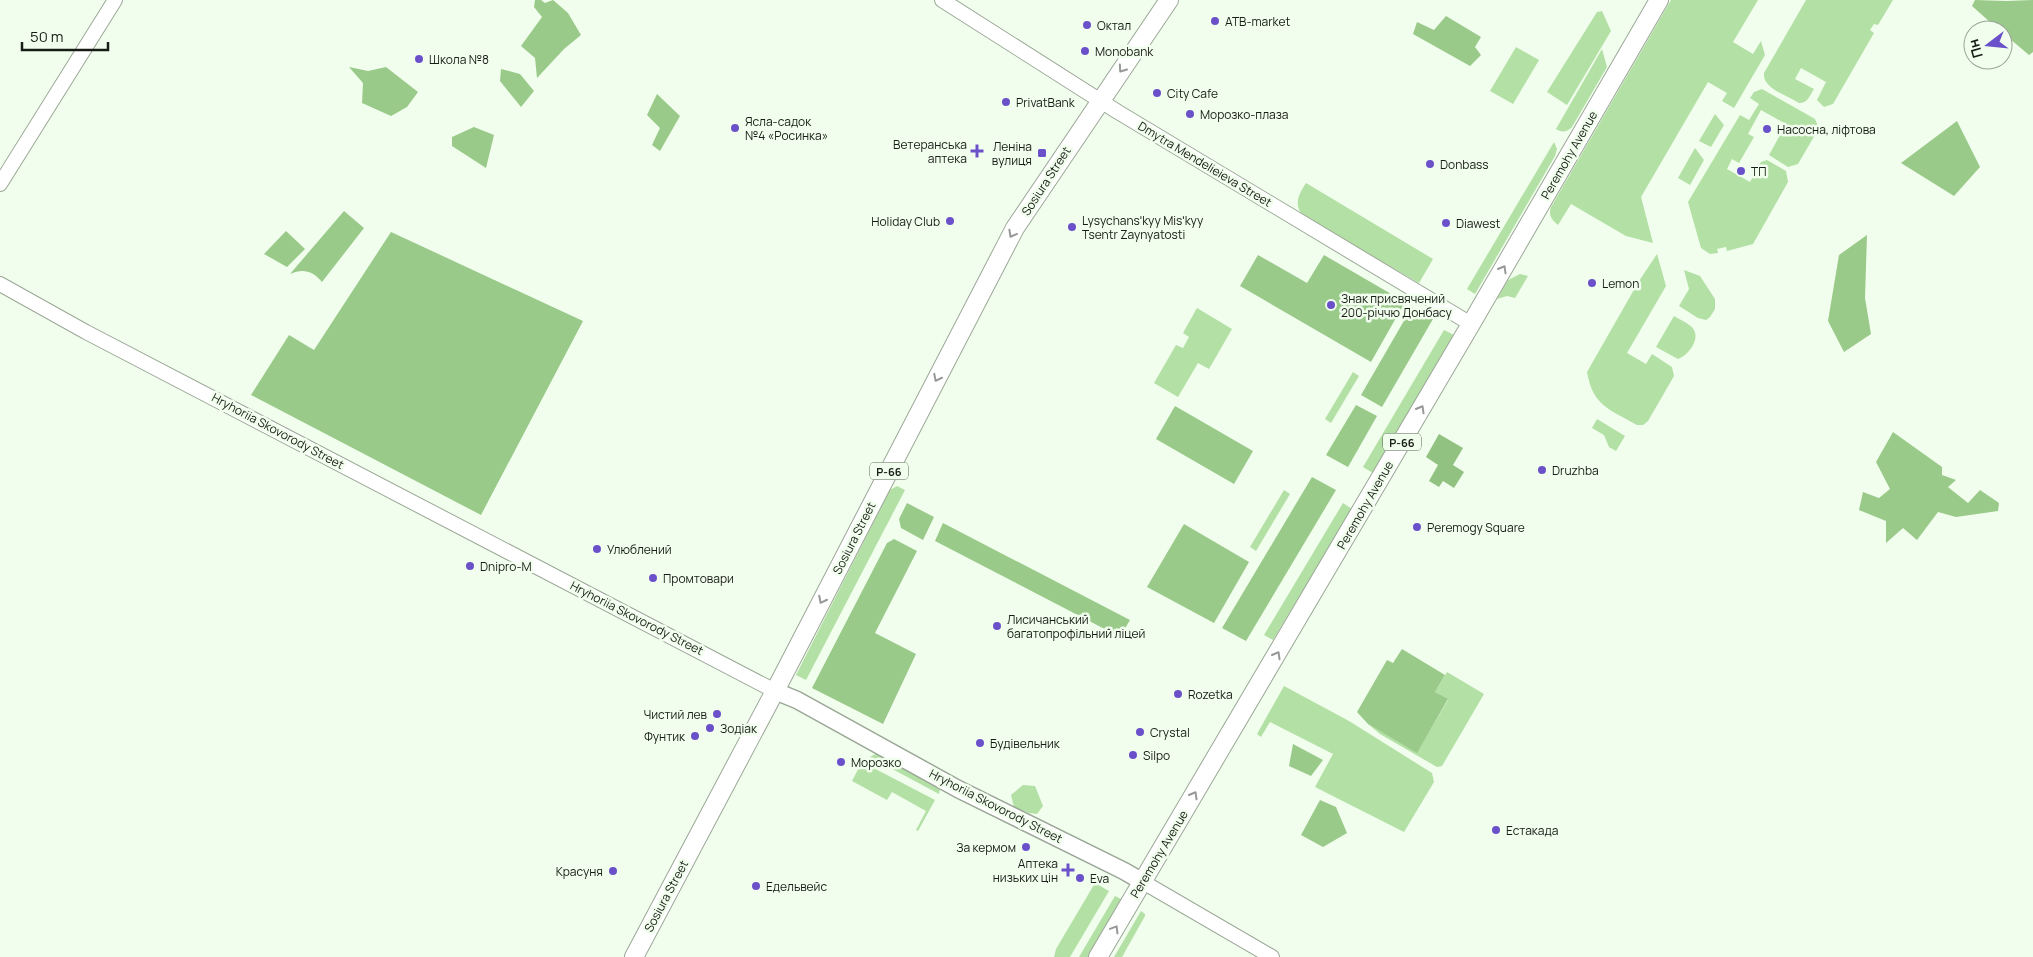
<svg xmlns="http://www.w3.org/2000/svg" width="2033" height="957" font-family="Manrope,sans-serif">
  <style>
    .green { fill: #b3e0a4 }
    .forest { fill: #99ca89 }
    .water { fill: #91c282 }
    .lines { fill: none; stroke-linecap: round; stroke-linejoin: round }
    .tertiary-casing { stroke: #9ba797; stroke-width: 16 }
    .secondary-casing { stroke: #9ba797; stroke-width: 19 }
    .primary-casing { stroke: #9ba797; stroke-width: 20 }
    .tertiary { stroke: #fff; stroke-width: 14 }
    .secondary { stroke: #fff; stroke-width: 16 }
    .primary { stroke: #fff; stroke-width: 18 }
    .oneway { stroke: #979996 }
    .poi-dot { fill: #6a51ca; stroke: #f1feed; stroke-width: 2 }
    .labels { text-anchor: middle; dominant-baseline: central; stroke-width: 5; stroke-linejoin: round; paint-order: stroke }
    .shield { fill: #f1feed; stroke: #596056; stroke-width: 1 }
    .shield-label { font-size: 11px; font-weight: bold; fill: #181c16 }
    .poi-label { font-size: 12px; fill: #181c16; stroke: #f1feed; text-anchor: start }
    .street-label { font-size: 12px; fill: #181c16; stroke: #f1feed }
  </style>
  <rect width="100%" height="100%" fill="#f1feed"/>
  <g class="green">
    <path d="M1671 0H1758L1733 42 1753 54 1761 41 1765 55 1734 108 1722 101 1727 93 1708 82 1641 197 1653 243 1626 236 1571 204 1558 225C1552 220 1548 215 1551 207Z"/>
    <path d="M1806 0H1893L1878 25 1874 24 1870 30 1874 33 1833 104 1824 107 1817 100 1826 82 1801 68 1795 79 1814 89C1810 95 1808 103 1799 103 1788 96 1762 88 1764 73Z"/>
    <polygon points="1602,11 1611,31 1567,105 1547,92 1597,12"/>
    <polygon points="1516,47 1539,60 1513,104 1490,91"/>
    <path d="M1602 49 1607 67 1572 127C1567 132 1562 133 1556 129Z"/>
    <polygon points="1762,89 1815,119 1819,128 1798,164 1788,167 1769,155 1786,124 1761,110 1748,134 1754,137 1739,163 1732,159 1727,169 1750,182 1761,162 1767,160 1786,171 1788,182 1753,244 1727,251 1726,247 1717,249 1718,253 1710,254 1701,248 1688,202 1740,115 1749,120 1759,104 1750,98 1754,92"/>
    <polygon points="1715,114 1724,125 1711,147 1699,141"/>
    <polygon points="1554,142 1557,149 1555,156 1475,294 1467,289"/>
    <polygon points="1695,148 1704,160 1690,185 1678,178"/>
    <path d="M1306 183 1433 259 1419 283 1303 216C1293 204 1299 194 1306 183Z"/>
    <path d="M1657 254 1666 286 1627 353 1646 364 1652 354 1672 367 1674 376 1648 421 1643 425H1637C1609 409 1593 406 1587 372L1639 281Z"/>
    <polygon points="1684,270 1700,276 1715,299 1715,309 1710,317 1706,320 1698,318 1679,306 1689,289"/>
    <polygon points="1520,274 1528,276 1515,298 1507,296 1497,299 1508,280"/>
    <polygon points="1197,308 1232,329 1209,369 1198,363 1178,397 1154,383 1176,345 1183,348 1189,337 1183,333"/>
    <path d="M1674 316C1680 320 1691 324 1694 330 1700 341 1687 356 1678 359L1656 347Z"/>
    <polygon points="1444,330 1454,335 1373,473 1363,467"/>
    <polygon points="1353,372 1359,376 1331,423 1325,419"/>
    <polygon points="1597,419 1625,436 1616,451 1609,447 1604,435 1592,428"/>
    <polygon points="897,486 905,490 806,680 796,675 890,490"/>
    <polygon points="1284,490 1290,494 1256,551 1250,547"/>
    <polygon points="1343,503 1352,509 1273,640 1264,635"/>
    <polygon points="1447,672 1484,694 1442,766 1437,767 1380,734 1368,724 1417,752 1448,700 1435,692"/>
    <polygon points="1284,686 1349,721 1432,773 1434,782 1404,832 1315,787 1333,754 1270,722 1261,737 1257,734"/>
    <polygon points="877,753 937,787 940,789 939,794 870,757"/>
    <polygon points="862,762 935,800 918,831 916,830 926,811 892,792 887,800 852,781"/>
    <polygon points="1023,785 1035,786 1043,806 1037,814 1029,813 1014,807 1011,795"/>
    <polygon points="1095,883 1109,891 1070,957 1054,957 1056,949"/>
    <polygon points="1115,896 1123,900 1088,957 1079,957"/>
    <polygon points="1141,911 1145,914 1145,916 1122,957 1114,957"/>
  </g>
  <g class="forest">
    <polygon points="535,0 541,0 545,3 553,0 568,13 581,35 564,49 537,78 535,58 521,46 542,17 534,7"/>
    <polygon points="1975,0 2006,1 2033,0 2033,52 2029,55 2003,33 2003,30 1999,30 1972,6"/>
    <polygon points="1446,16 1481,37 1475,47 1481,55 1470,66 1413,34 1417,22 1434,30"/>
    <polygon points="349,67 368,71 386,67 418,92 407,107 391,116 362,103 363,83"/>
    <polygon points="501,69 520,74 534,91 521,107 500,81"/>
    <polygon points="657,94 680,116 660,151 652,145 660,128 647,115"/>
    <polygon points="1957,121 1980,167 1954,196 1901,163"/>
    <polygon points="474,127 494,135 486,168 452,146 452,137"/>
    <path d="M344 211 364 228 322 282C313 271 303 268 290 274Z"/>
    <polygon points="286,231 305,249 287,267 264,254"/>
    <polygon points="391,232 583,321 481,515 251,395 289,335 314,350"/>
    <polygon points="1867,235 1865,298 1871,334 1844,352 1828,321 1839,255"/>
    <polygon points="1258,255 1307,283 1324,255 1405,302 1371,362 1240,286"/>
    <polygon points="1412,307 1433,319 1382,407 1361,395"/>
    <polygon points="1356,405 1377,416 1348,467 1326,455"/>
    <polygon points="1175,406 1253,451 1234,484 1156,439"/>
    <polygon points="1893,432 1942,467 1942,475 1956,480 1948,487 1968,503 1980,490 1999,503 1998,511 1956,517 1938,512 1917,540 1903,528 1886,543 1886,521 1859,510 1863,492 1879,498 1890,489 1876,462"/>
    <polygon points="1312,477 1336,490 1246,641 1222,628"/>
    <polygon points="907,503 934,517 923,540 901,528 899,519"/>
    <polygon points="943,523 1130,620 1120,637 935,541"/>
    <polygon points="1184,524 1249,562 1214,623 1147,587"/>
    <polygon points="894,539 917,551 875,633 916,654 883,724 812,688 887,543"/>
    <polygon points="1402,649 1445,675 1435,692 1448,699 1417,753 1368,724 1357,712 1387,660 1393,663"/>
    <polygon points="1293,744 1323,760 1311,776 1289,766"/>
    <polygon points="1320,800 1336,807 1347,833 1323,847 1301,835"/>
  </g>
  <polygon class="water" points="1439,434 1463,448 1453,465 1464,472 1454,488 1443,481 1439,487 1429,481 1438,465 1426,457"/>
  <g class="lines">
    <g class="tertiary-casing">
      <g id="tertiary">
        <polyline points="942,0 1118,112 1471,324"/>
        <polyline points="0,184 115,0"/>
        <polyline points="0,284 86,332 775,691"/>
        <polyline points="1143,882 1272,957"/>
      </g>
    </g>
    <g class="secondary-casing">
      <polyline id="secondary" points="775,691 797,700 958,789 1124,871 1143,882"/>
    </g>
    <g class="primary-casing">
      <g id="primary">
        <polyline points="634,957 775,691 1015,228 1169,0"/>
        <polyline points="1098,957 1471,324 1659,0"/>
      </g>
    </g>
    <use href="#tertiary" class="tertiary"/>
    <use href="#secondary" class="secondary"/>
    <use href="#primary" class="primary"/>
  </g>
  <defs><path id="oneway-chevron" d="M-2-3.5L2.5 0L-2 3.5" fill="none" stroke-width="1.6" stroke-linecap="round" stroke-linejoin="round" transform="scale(1.25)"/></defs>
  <g class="oneway">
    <use href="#oneway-chevron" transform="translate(1122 69) rotate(125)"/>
    <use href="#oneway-chevron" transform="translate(1012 234) rotate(119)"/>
    <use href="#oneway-chevron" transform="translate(1503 269) rotate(-60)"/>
    <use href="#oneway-chevron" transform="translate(937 378) rotate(117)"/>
    <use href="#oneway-chevron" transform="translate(1421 409) rotate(-60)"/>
    <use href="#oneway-chevron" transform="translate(822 600) rotate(117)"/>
    <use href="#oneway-chevron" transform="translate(1277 655) rotate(-60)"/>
    <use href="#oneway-chevron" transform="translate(1194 795) rotate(-60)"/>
    <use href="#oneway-chevron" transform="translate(1115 929) rotate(-59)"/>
  </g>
  <g class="poi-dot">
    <circle cx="1215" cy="21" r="5"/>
    <circle cx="1087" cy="25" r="5"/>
    <circle cx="1085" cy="51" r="5"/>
    <circle cx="419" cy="59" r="5"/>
    <circle cx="1157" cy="93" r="5"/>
    <circle cx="1006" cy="102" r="5"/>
    <circle cx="1190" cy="114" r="5"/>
    <circle cx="735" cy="128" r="5"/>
    <circle cx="1767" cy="129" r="5"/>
    <path d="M974.5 143.5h5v5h5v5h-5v5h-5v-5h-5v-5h5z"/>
    <rect x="1037" y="148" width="10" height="10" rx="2.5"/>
    <circle cx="1430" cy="164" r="5"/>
    <circle cx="1741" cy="171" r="5"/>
    <circle cx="950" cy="221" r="5"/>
    <circle cx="1446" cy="223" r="5"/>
    <circle cx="1072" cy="227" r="5"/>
    <circle cx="1592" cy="283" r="5"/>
    <circle cx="1331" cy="305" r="5"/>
    <circle cx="1542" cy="470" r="5"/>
    <circle cx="1417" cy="527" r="5"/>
    <circle cx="597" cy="549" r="5"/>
    <circle cx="470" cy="566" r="5"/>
    <circle cx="653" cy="578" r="5"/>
    <circle cx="997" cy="626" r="5"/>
    <circle cx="1178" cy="694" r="5"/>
    <circle cx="717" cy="714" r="5"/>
    <circle cx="710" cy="728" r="5"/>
    <circle cx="1140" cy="732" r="5"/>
    <circle cx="695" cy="736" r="5"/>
    <circle cx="980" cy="743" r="5"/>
    <circle cx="1133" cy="755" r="5"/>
    <circle cx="841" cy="762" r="5"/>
    <circle cx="1496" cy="830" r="5"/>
    <circle cx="1026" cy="847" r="5"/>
    <path d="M1065.5 862.5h5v5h5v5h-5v5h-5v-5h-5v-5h5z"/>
    <circle cx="613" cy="871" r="5"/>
    <circle cx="1080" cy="878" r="5"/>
    <circle cx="756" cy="886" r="5"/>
  </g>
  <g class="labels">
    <g class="shield">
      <rect x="1383" y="433.5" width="38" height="17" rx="4"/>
      <rect x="870" y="462.5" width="38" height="17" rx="4"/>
    </g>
    <g class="shield-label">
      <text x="1402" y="442">Р-66</text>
      <text x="889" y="471">Р-66</text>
    </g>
    <g class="poi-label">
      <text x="1225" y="21">ATB-market</text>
      <text x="1097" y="25">Октал</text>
      <text x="1095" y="51">Monobank</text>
      <text x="429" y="59">Школа №8</text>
      <text x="1167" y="93">City Cafe</text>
      <text x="1016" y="102">PrivatBank</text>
      <text x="1200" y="114">Морозко-плаза</text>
      <text x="745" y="121">Ясла-садок<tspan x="745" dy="14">№4 «Росинка»</tspan></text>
      <text x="1777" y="129">Насосна, ліфтова</text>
      <text x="967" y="144" text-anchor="end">Ветеранська<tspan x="967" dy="14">аптека</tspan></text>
      <text x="1032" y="146" text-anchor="end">Леніна<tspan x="1032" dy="14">вулиця</tspan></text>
      <text x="1440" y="164">Donbass</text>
      <text x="1751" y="171">ТП</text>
      <text x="1082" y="220">Lysychansʹkyy Misʹkyy<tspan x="1082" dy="14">Tsentr Zaynyatosti</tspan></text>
      <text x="940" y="221" text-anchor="end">Holiday Club</text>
      <text x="1456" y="223">Diawest</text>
      <text x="1602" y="283">Lemon</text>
      <text x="1341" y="298">Знак присвячений<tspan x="1341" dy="14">200-річчю Донбасу</tspan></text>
      <text x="1552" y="470">Druzhba</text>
      <text x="1427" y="527">Peremogy Square</text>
      <text x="607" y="549">Улюблений</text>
      <text x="480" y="566">Dnipro-M</text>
      <text x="663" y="578">Промтовари</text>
      <text x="1007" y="619">Лисичанський<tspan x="1007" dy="14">багатопрофільний ліцей</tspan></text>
      <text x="1188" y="694">Rozetka</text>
      <text x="707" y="714" text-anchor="end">Чистий лев</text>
      <text x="720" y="728">Зодіак</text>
      <text x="1150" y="732">Crystal</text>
      <text x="685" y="736" text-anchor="end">Фунтик</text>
      <text x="990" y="743">Будівельник</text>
      <text x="1143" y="755">Silpo</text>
      <text x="851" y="762">Морозко</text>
      <text x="1506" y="830">Естакада</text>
      <text x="1016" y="847" text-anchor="end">За кермом</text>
      <text x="1058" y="863" text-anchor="end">Аптека<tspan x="1058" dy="14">низьких цін</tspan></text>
      <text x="603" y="871" text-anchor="end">Красуня</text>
      <text x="1090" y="878">Eva</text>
      <text x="766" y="886">Едельвейс</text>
    </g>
    <g class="street-label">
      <text transform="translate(1569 155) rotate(-60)">Peremohy Avenue</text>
      <text transform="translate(1205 164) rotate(31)">Dmytra Mendelieieva Street</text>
      <text transform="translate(1046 181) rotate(-57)">Sosiura Street</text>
      <text transform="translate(278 431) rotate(28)">Hryhoriia Skovorody Street</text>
      <text transform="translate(1365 505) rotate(-60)">Peremohy Avenue</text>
      <text transform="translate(854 538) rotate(-63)">Sosiura Street</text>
      <text transform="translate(637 618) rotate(27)">Hryhoriia Skovorody Street</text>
      <text transform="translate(996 806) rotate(27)">Hryhoriia Skovorody Street</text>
      <text transform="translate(1159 854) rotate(-59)">Peremohy Avenue</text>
      <text transform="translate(666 896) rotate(-62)">Sosiura Street</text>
    </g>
  </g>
  <g transform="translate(1988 45) rotate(254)"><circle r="24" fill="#f1feed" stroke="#9aa497"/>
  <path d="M0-4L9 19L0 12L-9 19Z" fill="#6a51ca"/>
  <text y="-8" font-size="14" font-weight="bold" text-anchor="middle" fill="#181c16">Пн</text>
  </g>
  <path d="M22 42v8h86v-8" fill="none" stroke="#181c16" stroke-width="2.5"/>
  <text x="30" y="42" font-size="15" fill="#181c16" stroke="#f1feed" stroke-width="4" paint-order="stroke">50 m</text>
</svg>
